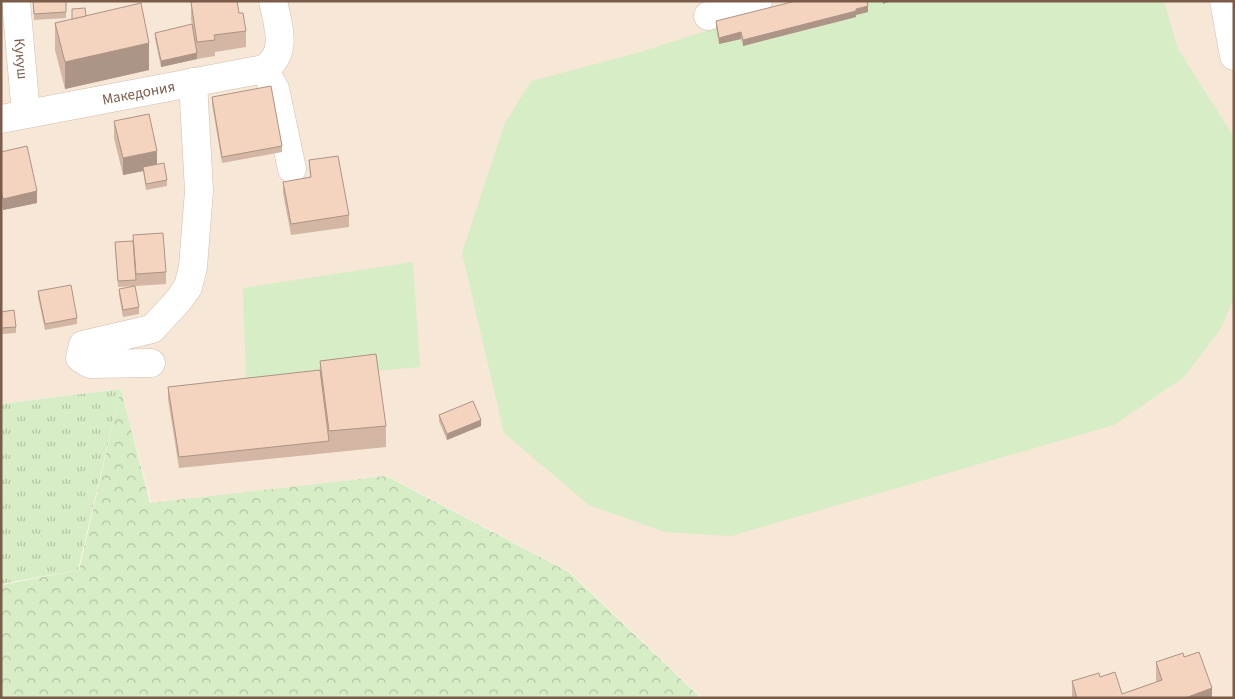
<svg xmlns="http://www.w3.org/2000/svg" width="1235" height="699" font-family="'Source Sans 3',sans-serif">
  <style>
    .residential { fill: #f6e7d7 }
    .grass { fill: url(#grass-tufts) }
    .forest { fill: url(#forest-crowns) }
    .garden { fill: #d7edc6 }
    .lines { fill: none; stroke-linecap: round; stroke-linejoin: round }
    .minor-casing { stroke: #d2bdae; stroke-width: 29 }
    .minor { stroke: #fff; stroke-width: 28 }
    .wall { fill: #d3b6a4 }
    .shaded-wall { fill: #ac9486 }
    .building { fill: #f5d4bf; stroke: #ac9486 }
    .labels { text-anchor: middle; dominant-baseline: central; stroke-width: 4.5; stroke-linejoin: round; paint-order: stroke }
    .street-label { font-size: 15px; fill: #7b5b4a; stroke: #fff9f1 }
  </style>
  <defs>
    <pattern id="grass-tufts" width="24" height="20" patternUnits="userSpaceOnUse" patternTransform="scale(1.25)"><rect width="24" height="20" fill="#d7edc6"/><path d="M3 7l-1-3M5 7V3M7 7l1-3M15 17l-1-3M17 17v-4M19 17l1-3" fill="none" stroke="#b3c3a3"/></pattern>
    <pattern id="forest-crowns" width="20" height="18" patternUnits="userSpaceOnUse" patternTransform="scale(1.25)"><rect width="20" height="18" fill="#d7edc6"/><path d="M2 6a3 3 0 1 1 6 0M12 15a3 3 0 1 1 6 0" fill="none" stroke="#b3c3a3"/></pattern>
  </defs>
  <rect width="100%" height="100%" fill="#fef6ea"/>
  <polygon class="residential" points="1,1 1234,1 1234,698 702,698 570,572 387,476 151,503 121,389 1,404"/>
  <polygon class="grass" points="121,389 78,570 1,584 1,404"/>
  <polygon class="forest" points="121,389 150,503 386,476 569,572 701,698 1,698 1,585 79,570"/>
  <g class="garden">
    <polygon points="800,1 1164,1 1178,49 1234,137 1234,299 1220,330 1184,377 1114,425 731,536 665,532 589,505 504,433 462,253 505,123 531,81 637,53"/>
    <polygon points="413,262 420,367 246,382 243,288"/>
  </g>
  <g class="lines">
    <g class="minor-casing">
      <g id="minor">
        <path id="s1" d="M16 1 26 114"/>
        <polyline points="1224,1 1234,56"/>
        <polyline points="708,16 758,1"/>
        <polyline points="264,69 275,89 292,169"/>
        <path id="s2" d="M1 119 264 69C289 53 278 26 273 1"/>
        <polyline points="151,363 90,364 80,358 83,345 152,329 178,301 188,287 193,267 199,191 193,82"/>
      </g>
    </g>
    <use href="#minor" class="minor"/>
  </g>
  <g class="wall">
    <polygon points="33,1 66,1 66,18 34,20"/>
    <polygon points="191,2 239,13 246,31 246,47 215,52 215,56 197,59 161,67 155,39 155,33 192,24 191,19"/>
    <polygon points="868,12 856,15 856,17 743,46 741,39 719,44 716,28 716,21"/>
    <polygon points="86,16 149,70 65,89 55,50 55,23"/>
    <polygon points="212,97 282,146 282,152 222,163 212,104"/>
    <polygon points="114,121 157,164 167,180 167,186 146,190 143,171 123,175 114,138"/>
    <polygon points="1,152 37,203 3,210 1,202"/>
    <polygon points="309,160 349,215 349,227 291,235 283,193 283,182 310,177"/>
    <polygon points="115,248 166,272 166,284 118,287"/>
    <polygon points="119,289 139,307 139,314 123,317 119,295"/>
    <polygon points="38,291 77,318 77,324 45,330 38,297"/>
    <polygon points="1,312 16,327 16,333 1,334"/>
    <polygon points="320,361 386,426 386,447 179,468 168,399 168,387 320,371"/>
    <polygon points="439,415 481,426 447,440 439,421"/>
    <polygon points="1184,657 1212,698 1072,698 1072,681 1100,677 1122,694 1156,682 1156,662"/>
  </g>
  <g class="shaded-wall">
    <polygon points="883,1 890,1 883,4"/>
    <polygon points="868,6 868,12 856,15 856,17 743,46 743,40"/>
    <polygon points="741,32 741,39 719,44 719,38"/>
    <polygon points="149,43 149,70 65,89 65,62"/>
    <polygon points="197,53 197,59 161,67 161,61"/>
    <polygon points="157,151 157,168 143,167 143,171 123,175 123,158"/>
    <polygon points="37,191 37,203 3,210 3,199"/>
    <polygon points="481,420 481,426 447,440 447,434"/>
    <polygon points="1212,688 1212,698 1185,698"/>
  </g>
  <g class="building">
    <polygon points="33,1 66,1 66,12 34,14"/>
    <polygon points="197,1 237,1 239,13 243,13 246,31 214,35 215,40 197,42 191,2"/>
    <polygon points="796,1 867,1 868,6 856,9 856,11 743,40 741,32 719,38 716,21"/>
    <polygon points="141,3 149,43 65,62 55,23"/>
    <polygon points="85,8 86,16 72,19 72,9"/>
    <polygon points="192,24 197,53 161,61 155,33"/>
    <polygon points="271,86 282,146 222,157 212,97"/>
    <polygon points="149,114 157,151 123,158 114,121"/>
    <polygon points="27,146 37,191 3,199 1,191 1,152"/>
    <polygon points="338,156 349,215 291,224 283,182 311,177 309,160"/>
    <polygon points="164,163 167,180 146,184 143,167"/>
    <polygon points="163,233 166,272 136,274 133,235"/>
    <polygon points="133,241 136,280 118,281 115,242"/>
    <polygon points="71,285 77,318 45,324 38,291"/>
    <polygon points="135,286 139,307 123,310 119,289"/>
    <polygon points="14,310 16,327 1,328 1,312"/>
    <polygon points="376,354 386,426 329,431 320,361"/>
    <polygon points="320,370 329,441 179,457 168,387"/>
    <polygon points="473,401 481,420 447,434 439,415"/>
    <polygon points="1199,652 1212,688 1185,698 1077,698 1072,681 1099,673 1100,677 1115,672 1122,694 1162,680 1156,662 1183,653 1184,657"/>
  </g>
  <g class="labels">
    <g class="street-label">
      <text stroke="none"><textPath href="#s1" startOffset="58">Кукуш</textPath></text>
      <text stroke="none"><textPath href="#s2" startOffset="140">Македония</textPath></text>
    </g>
  </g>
  <rect width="1235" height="699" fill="none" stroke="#7b5b4a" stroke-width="5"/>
</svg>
